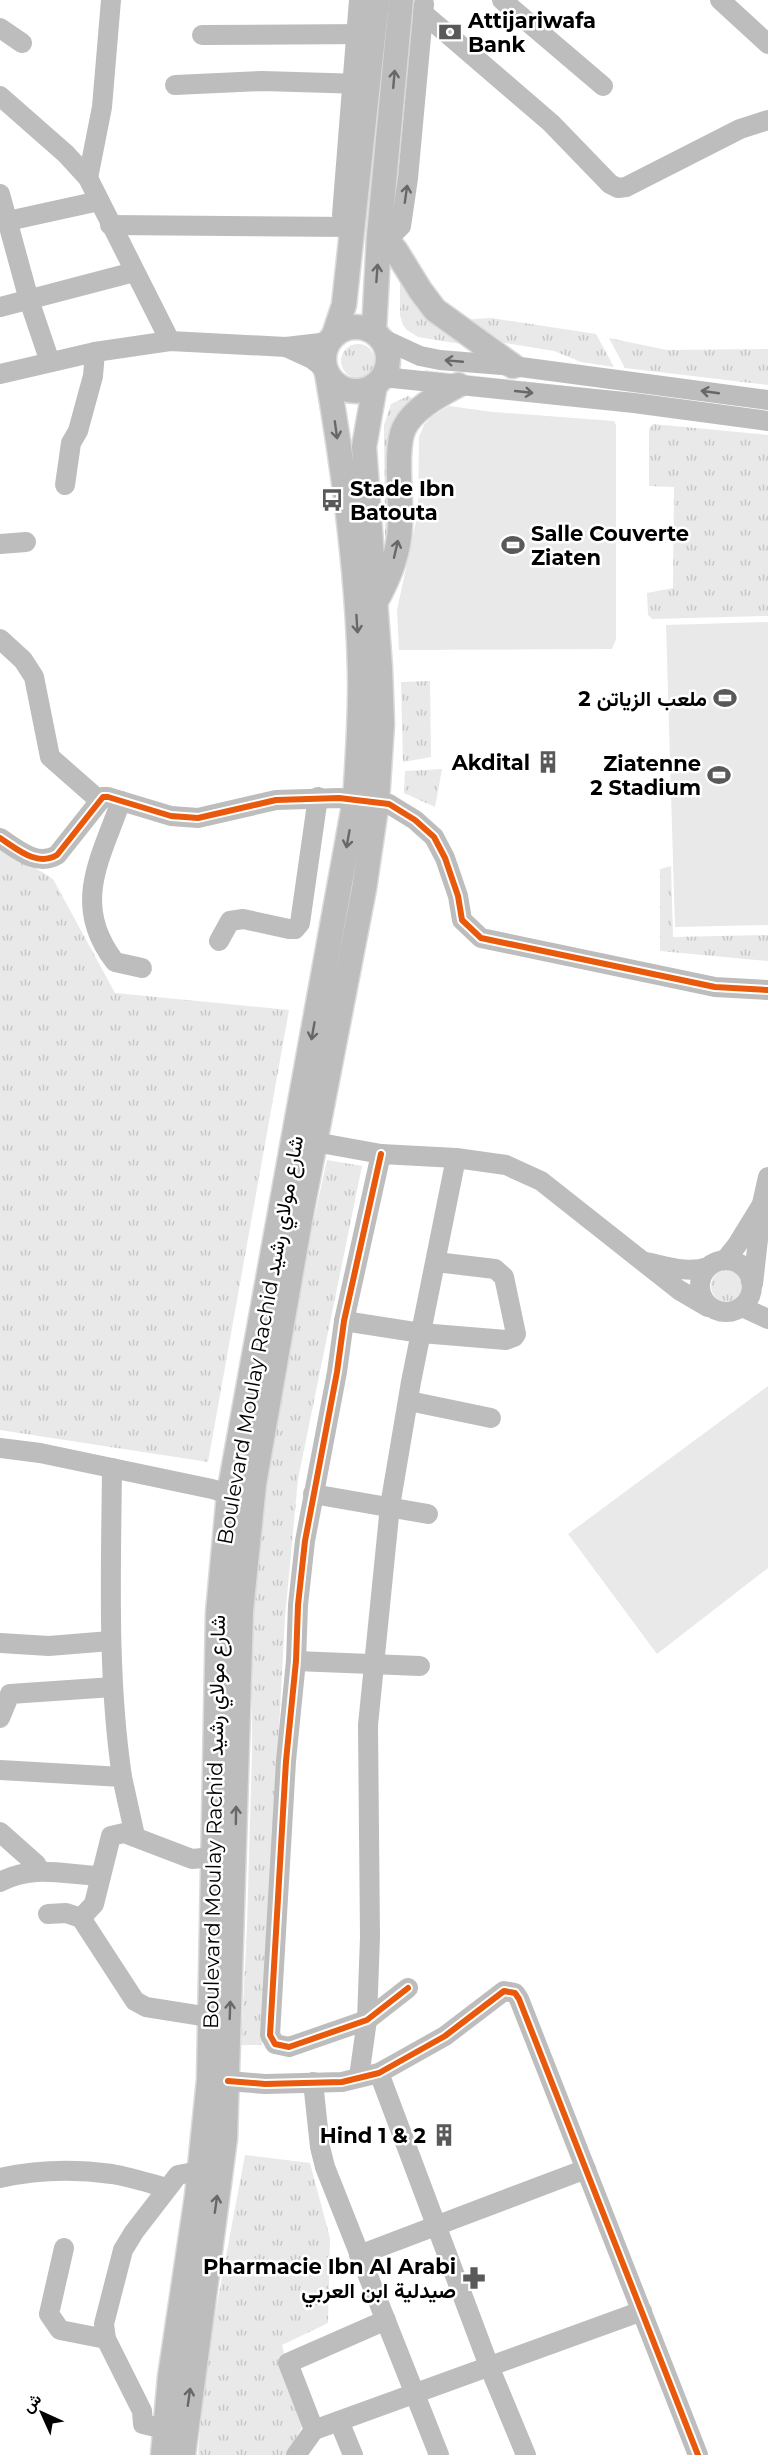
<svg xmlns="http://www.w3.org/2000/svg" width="768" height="2455" font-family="Montserrat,Vazirmatn,sans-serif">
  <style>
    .grass { fill: url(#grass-tufts) }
    .garden { fill: #e9e9e9 }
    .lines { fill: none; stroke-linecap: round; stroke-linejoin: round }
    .major-casing { stroke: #dbdbdb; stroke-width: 27 }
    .minor { stroke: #bdbdbd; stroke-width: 20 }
    .major { stroke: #bdbdbd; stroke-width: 24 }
    .cycleway-casing { stroke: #fff; stroke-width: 10 }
    .cycleway { stroke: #e8590c; stroke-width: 6 }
    .oneway { stroke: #686868 }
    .labels { text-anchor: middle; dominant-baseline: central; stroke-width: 5; stroke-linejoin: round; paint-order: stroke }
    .poi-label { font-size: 21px; font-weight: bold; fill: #000; stroke: #fff; text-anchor: end }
    .street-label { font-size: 21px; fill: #000; stroke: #fff }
  </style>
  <defs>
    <pattern id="grass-tufts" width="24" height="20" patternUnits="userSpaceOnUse" patternTransform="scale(1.5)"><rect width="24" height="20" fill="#e9e9e9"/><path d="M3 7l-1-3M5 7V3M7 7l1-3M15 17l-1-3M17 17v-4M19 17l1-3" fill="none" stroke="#c6c6c6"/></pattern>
  </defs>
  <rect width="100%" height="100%" fill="#fff"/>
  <g class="grass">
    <polygon points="400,267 467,345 418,337 407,330 403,325 400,315"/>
    <polygon points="491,318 596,334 614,367 581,362 554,351 505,343 482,333 462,320"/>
    <polygon points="609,338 667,350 768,349 768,385 625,368"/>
    <circle cx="358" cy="361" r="17"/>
    <polygon points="425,370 609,391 425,373"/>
    <polygon points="408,396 414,399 388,541 385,537 384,434 384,425 391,404"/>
    <polygon points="653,424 768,435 768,616 652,619 648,615 647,593 673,588 674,487 649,486 649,429"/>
    <polygon points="430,681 431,757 403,762 401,682"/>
    <polygon points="442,769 435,807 404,793 405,771"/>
    <polygon points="0,846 53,879 115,993 289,1010 208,1462 0,1430"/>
    <polygon points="671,866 673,937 768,935 768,961 660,951 660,869"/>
    <polygon points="327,1160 362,1166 298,1479 285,1617 262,2045 241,2045 247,1926 252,1753 252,1623 260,1511 304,1264"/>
    <circle cx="728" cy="1286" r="17"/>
    <polygon points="245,2155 310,2163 330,2238 328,2323 282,2345 302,2427 287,2455 198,2455 205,2368"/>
  </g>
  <g class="garden">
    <polygon points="449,406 493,412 614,421 616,425 616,639 612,649 399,650 397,610 418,512 419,437 424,425 431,417"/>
    <polygon points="768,622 768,925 675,927 666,625"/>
    <polygon points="768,1386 768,1568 657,1654 568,1534"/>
  </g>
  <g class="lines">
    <g class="major-casing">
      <g id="major">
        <polyline points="379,240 389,243 396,251 420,290 435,310 513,366"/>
        <circle cx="356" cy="359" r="32"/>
        <polyline points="374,331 379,236 401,0"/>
        <polyline points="334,335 344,305 377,0"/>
        <path d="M376 601C389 578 399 552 400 526 402 500 394 450 404 428 414 408 440 395 458 385"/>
        <path d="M163 2455 170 2377 197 2196 209 2080 218 1613 229 1494 355 800C358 757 361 715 360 672 358 572 344 471 327 373"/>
        <polyline points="183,2455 225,2138 241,1611 254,1484 302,1209 364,889 377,801 382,724 380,668 364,447 375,385"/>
      </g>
    </g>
    <g class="minor">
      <polyline points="502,0 603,86"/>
      <polyline points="720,0 768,44"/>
      <polyline points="423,13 551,123 610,184 618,188 626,187 740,129 768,120"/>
      <polyline points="0,28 22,43"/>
      <polyline points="202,35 370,34"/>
      <polyline points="175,85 262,81 363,84"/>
      <polyline points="0,96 66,154 88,178 170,341"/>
      <polyline points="88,178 102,107 111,0"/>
      <polyline points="0,194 29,300 50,362"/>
      <polyline points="342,215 359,0"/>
      <polyline points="8,221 99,201"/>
      <polyline points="110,225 351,227"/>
      <polyline points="379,236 392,235 401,226 408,178 424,4"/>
      <polyline points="0,307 134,272"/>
      <polyline points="381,338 420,356 440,360 513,366 768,400"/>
      <polyline points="288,348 312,359 326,370"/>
      <polyline points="0,374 95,352 170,341 286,347 329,342"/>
      <polyline points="383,377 634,403 768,421"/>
      <polyline points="65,485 71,443 78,431 93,376 95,352"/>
      <polyline points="0,544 26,542"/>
      <polyline points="0,639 23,660 34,677 50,757 100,801"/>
      <path d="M121 801C100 860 71 905 115 962L142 968"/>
      <path d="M0 838C17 849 37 867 57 855L103 797H108L171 816 198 818 276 800 339 798 389 804 415 820 434 837 445 858 458 896 462 920 481 938 715 987 768 990"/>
      <polyline points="219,941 230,921 243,919 289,929 295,929 300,923 318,797"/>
      <polyline points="315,1142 381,1154 456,1158 506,1165 541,1181 679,1290 708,1307"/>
      <polyline points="381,1154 344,1321 337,1372 305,1541 298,1605 296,1661 286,1761 270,2035 275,2044 289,2047 367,2020 408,1988"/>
      <polyline points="726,1259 737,1245 761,1206"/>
      <circle cx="726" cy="1286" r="26"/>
      <path d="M646 1262C666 1266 688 1274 708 1267"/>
      <polyline points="753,1284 762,1204 768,1177"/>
      <polyline points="742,1307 768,1319"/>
      <polyline points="344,1321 421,1333 506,1340 514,1337 516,1334 504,1277 495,1269 436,1262"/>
      <polyline points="409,1401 491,1418"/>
      <polyline points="0,1448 40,1453 212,1489 229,1494"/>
      <path d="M112 1468C111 1571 107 1675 122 1777"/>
      <polyline points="313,1494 428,1514"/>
      <polyline points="0,1643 49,1646 110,1641"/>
      <polyline points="296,1661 420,1666"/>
      <polyline points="0,1718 10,1694 113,1687"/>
      <polyline points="0,1770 122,1777 135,1836"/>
      <polyline points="0,1832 36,1864 40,1871"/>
      <path d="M0 1882C33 1864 66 1875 101 1876L111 1836 124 1833 192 1859 213 1857"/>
      <polyline points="48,1914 66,1913 81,1918 135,2001 146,2007 209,2017"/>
      <polyline points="81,1918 94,1904 101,1876"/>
      <polyline points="379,2073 489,2366 526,2455"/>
      <polyline points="359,2077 367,2020 370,1937 368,1725 390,1506 411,1382 456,1158"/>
      <polyline points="228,2081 265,2084 342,2082 379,2073 445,2036 504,1991 515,1993 519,1999 698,2455"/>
      <polyline points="313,2082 320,2147 325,2167 439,2455"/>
      <path d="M0 2178C35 2170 76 2169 112 2174 130 2177 149 2183 167 2188"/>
      <polyline points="64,2248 49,2314 60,2330 106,2339"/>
      <polyline points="359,2255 586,2169"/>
      <polyline points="339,2421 353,2455"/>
      <polyline points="164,2429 143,2424 142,2411 106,2339 104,2324 123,2250 134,2232 178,2175 199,2171"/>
      <polyline points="314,2430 288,2363 386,2320"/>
      <polyline points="296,2455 314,2430 642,2311"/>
    </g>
    <use href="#major" class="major"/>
    <g class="cycleway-casing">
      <g id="cycleway">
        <path d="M0 838C17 849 37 867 57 855L103 797H108L171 816 198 818 276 800 339 798 389 804 415 820 434 837 445 858 458 896 462 920 481 938 715 987 768 990"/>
        <polyline points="381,1154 344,1321 337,1372 305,1541 298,1605 296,1661 286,1761 270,2035 275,2044 289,2047 367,2020 408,1988"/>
        <polyline points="228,2081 265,2084 342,2082 379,2073 445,2036 504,1991 515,1993 519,1999 698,2455"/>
      </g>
    </g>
    <use href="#cycleway" class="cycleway"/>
  </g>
  <defs><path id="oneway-shaft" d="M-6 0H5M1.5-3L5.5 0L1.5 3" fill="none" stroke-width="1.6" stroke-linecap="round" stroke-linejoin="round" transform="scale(1.5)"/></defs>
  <g class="oneway">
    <use href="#oneway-shaft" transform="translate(394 79) rotate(-85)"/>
    <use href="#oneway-shaft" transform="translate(406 194) rotate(-82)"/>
    <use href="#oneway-shaft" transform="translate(377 273) rotate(-86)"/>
    <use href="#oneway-shaft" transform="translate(454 361) rotate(-175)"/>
    <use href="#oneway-shaft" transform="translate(524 392) rotate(6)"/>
    <use href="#oneway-shaft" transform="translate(710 392) rotate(-172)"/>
    <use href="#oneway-shaft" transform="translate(336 430) rotate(82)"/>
    <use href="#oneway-shaft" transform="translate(396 549) rotate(-77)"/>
    <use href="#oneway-shaft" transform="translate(357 624) rotate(86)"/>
    <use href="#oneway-shaft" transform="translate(348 839) rotate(100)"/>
    <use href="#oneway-shaft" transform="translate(313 1031) rotate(100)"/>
    <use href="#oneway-shaft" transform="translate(236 1815) rotate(-89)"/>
    <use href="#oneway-shaft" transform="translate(230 2010) rotate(-88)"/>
    <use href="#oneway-shaft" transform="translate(216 2204) rotate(-82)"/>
    <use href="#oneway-shaft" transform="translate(189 2397) rotate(-82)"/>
  </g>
  <defs>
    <g id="bank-bare" transform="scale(1.8)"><path d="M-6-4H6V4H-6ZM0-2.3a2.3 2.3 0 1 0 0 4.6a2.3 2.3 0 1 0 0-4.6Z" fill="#595959" stroke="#fff" stroke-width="2.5" paint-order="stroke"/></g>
    <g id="bus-bare" transform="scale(1.8)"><path d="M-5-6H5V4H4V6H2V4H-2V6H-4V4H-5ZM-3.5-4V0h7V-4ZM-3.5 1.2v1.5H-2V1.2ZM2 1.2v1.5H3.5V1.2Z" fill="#595959" stroke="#fff" stroke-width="2.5" paint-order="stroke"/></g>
    <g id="stadium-bare" transform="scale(1.8)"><path d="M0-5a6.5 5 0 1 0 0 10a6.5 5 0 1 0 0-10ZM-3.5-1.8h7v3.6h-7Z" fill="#595959" stroke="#fff" stroke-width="2.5" paint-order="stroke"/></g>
    <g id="building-bare" transform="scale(1.8)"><path d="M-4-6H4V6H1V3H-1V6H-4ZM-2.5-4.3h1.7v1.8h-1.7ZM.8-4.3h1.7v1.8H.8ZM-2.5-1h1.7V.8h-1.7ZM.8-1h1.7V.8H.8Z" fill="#595959" stroke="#fff" stroke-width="2.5" paint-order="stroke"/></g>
    <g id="pharmacy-bare" transform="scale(1.8)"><path d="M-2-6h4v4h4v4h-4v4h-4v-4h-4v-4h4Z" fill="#595959" stroke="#fff" stroke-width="2.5" paint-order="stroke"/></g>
  </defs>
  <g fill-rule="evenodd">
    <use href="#bank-bare" x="450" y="32"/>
    <use href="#bus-bare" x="332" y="500"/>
    <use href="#stadium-bare" x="513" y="545"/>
    <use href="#stadium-bare" x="725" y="698"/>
    <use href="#building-bare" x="548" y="762"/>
    <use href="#stadium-bare" x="719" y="775"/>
    <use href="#building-bare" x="444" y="2135"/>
    <use href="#pharmacy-bare" x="474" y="2278"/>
  </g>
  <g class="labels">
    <g class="poi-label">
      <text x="468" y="20" text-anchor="start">Attijariwafa<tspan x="468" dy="24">Bank</tspan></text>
      <text x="350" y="488" text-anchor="start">Stade Ibn<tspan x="350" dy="24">Batouta</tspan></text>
      <text x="531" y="533" text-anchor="start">Salle Couverte<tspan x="531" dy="24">Ziaten</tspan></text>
      <text x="707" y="698">ملعب الزياتن 2</text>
      <text x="530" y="762">Akdital</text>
      <text x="701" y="763">Ziatenne<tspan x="701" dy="24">2 Stadium</tspan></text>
      <text x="426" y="2135">Hind 1 &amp; 2</text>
      <text x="456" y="2266">Pharmacie Ibn Al Arabi<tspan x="456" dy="24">صيدلية ابن العربي</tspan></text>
    </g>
    <g class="street-label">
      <text transform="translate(260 1340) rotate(-80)">Boulevard Moulay Rachid شارع مولاي رشيد</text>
      <text transform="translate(214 1822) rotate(-89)">Boulevard Moulay Rachid شارع مولاي رشيد</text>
    </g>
  </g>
  <g transform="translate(42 2413) rotate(315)" stroke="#ffffff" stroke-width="4.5" paint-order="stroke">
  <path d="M0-4.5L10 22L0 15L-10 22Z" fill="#000000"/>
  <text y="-9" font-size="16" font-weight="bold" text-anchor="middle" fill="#000000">ش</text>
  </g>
</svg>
